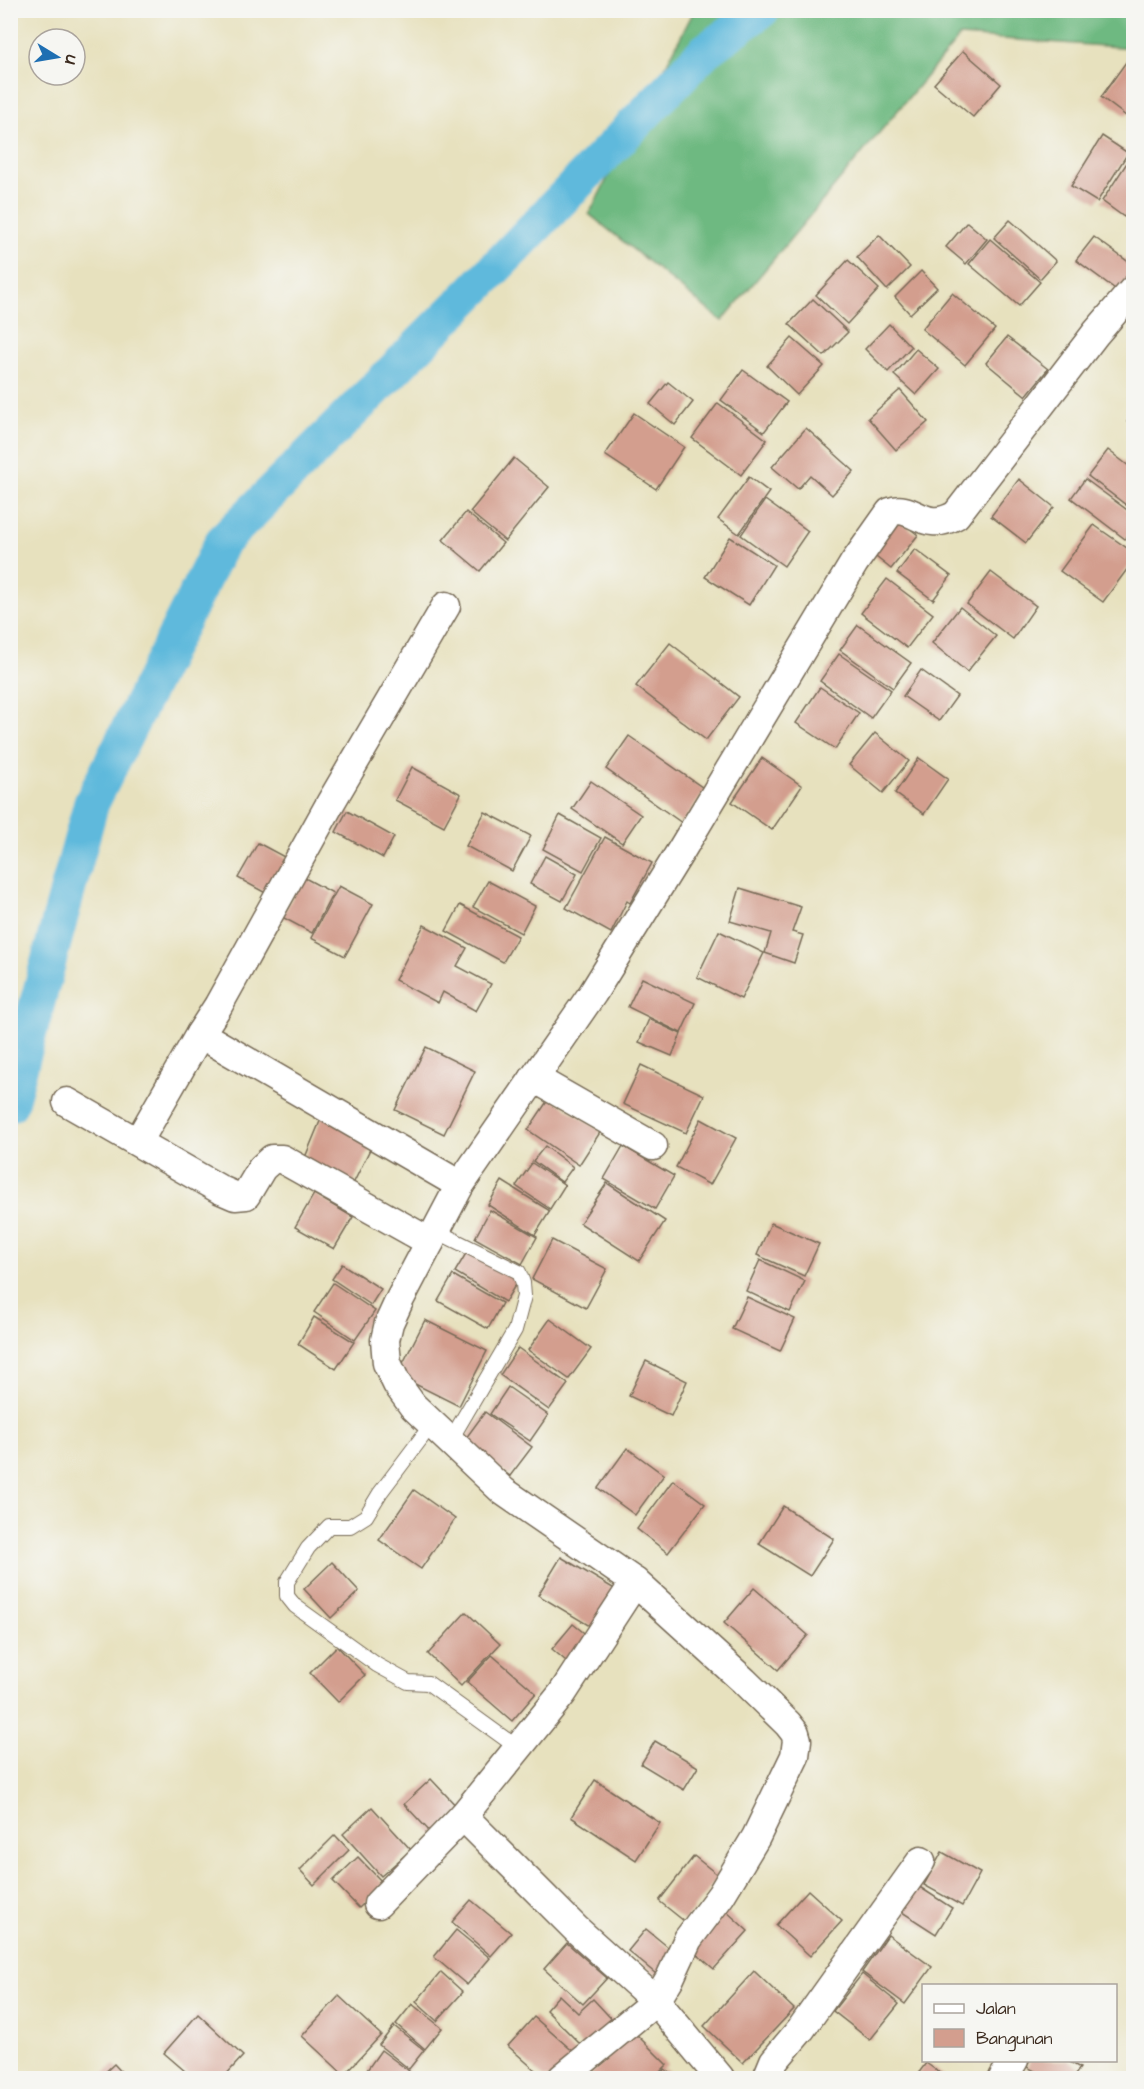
<svg xmlns="http://www.w3.org/2000/svg" width="1144" height="2089" font-family="'Architects Daughter',sans-serif">
  <style>
    .forest { fill: #6eb981; stroke: #547250; stroke-width: 1.5 }
    .lines { fill: none; stroke-linecap: round; stroke-linejoin: round }
    .canal { stroke: #5fb9dc; stroke-width: 36 }
    .building { fill: #d39e8e }
    .service-casing { stroke: #776a56; stroke-width: 16 }
    .minor-casing { stroke: #776a56; stroke-width: 31 }
    .service { stroke: #fff; stroke-width: 14 }
    .minor { stroke: #fff; stroke-width: 28 }
  </style>
  <rect width="100%" height="100%" fill="#f6f6f2"/>
  <filter id="ink" filterUnits="userSpaceOnUse"><feTurbulence type="fractalNoise" baseFrequency=".0167" numOctaves="2"/><feDisplacementMap in="SourceGraphic" scale="12" xChannelSelector="R" yChannelSelector="G"/><feConvolveMatrix kernelMatrix="1 2 1 2 8 2 1 2 1" color-interpolation-filters="sRGB"/></filter>
  <filter id="wash" filterUnits="userSpaceOnUse"><feTurbulence type="fractalNoise" baseFrequency=".008" numOctaves="4" result="noise"/><feDisplacementMap in="SourceGraphic" scale="24" xChannelSelector="R" yChannelSelector="G"/><feGaussianBlur stdDeviation="1.35" result="paint"/><feColorMatrix in="noise" values="0 0 0 0 0 0 0 0 0 0 0 0 0 0 0 0 0 1.4 0 .05"/><feComposite in="paint" operator="in"/></filter>
  <g filter="url(#wash)">
    <rect width="100%" height="100%" fill="#e7e1be"/>
    <polygon class="forest" points="694,11 1133,11 1133,48 960,36 722,321 589,214"/>
    <g class="lines">
      <polyline class="canal" points="10,1104 91,804 222,542 469,295 705,51 762,10"/>
    </g>
    <g id="blocks">
      <g class="building">
        <polygon points="963,51 1001,84 973,117 934,84"/>
        <polygon points="1126,62 1134,68 1134,106 1126,116 1101,97"/>
        <polygon points="1102,136 1128,153 1097,202 1071,186"/>
        <polygon points="1132,155 1134,203 1124,217 1102,201"/>
        <polygon points="1010,220 1056,261 1040,279 994,238"/>
        <polygon points="967,222 987,239 966,264 946,247"/>
        <polygon points="879,235 910,267 887,290 857,257"/>
        <polygon points="1094,237 1134,266 1134,271 1118,291 1076,260"/>
        <polygon points="990,239 1040,282 1019,306 969,264"/>
        <polygon points="848,260 879,289 847,324 816,295"/>
        <polygon points="921,271 937,288 910,314 895,297"/>
        <polygon points="952,293 995,329 965,365 922,329"/>
        <polygon points="813,299 848,332 824,356 789,324"/>
        <polygon points="889,324 911,347 888,372 865,349"/>
        <polygon points="1007,337 1048,369 1026,396 986,363"/>
        <polygon points="792,338 824,366 797,395 767,366"/>
        <polygon points="916,349 939,369 916,395 894,375"/>
        <polygon points="743,370 787,402 764,432 721,400"/>
        <polygon points="668,382 693,402 675,425 650,404"/>
        <polygon points="900,390 928,422 896,450 868,418"/>
        <polygon points="718,403 767,440 741,475 692,438"/>
        <polygon points="634,413 684,447 656,489 605,455"/>
        <polygon points="1134,414 1134,428 1127,422"/>
        <polygon points="806,428 854,471 832,495 810,475 798,489 772,467"/>
        <polygon points="1108,450 1134,470 1134,511 1088,476"/>
        <polygon points="514,458 549,487 505,541 470,512"/>
        <polygon points="749,477 769,492 739,534 718,519"/>
        <polygon points="1019,479 1054,507 1026,543 991,516"/>
        <polygon points="1085,479 1134,515 1134,528 1125,539 1071,498"/>
        <polygon points="765,500 808,531 784,566 741,535"/>
        <polygon points="466,512 503,543 480,571 443,540"/>
        <polygon points="893,515 918,535 891,569 866,549"/>
        <polygon points="1094,525 1134,553 1134,560 1103,602 1060,571"/>
        <polygon points="730,537 774,565 749,605 705,577"/>
        <polygon points="915,549 951,576 933,600 897,573"/>
        <polygon points="991,572 1036,606 1013,639 967,604"/>
        <polygon points="887,579 933,614 907,648 861,613"/>
        <polygon points="960,607 996,636 967,672 932,643"/>
        <polygon points="858,625 911,663 893,688 840,650"/>
        <polygon points="670,643 739,697 706,740 636,686"/>
        <polygon points="839,654 891,690 871,718 820,681"/>
        <polygon points="921,670 957,696 939,721 903,696"/>
        <polygon points="820,687 859,713 835,749 796,723"/>
        <polygon points="875,733 909,761 883,793 849,765"/>
        <polygon points="629,736 706,790 682,823 606,769"/>
        <polygon points="762,758 802,786 772,830 732,802"/>
        <polygon points="919,758 948,779 924,814 895,793"/>
        <polygon points="412,767 461,794 444,826 395,800"/>
        <polygon points="591,781 641,815 622,843 572,809"/>
        <polygon points="347,811 394,837 383,858 336,832"/>
        <polygon points="485,812 531,836 512,871 466,846"/>
        <polygon points="560,815 601,838 583,871 543,849"/>
        <polygon points="605,837 652,863 630,903 627,901 611,933 566,908"/>
        <polygon points="258,843 290,860 271,896 238,878"/>
        <polygon points="545,856 577,874 562,901 530,884"/>
        <polygon points="303,877 333,893 312,933 282,917"/>
        <polygon points="488,881 535,906 521,933 473,907"/>
        <polygon points="339,886 373,904 345,956 311,938"/>
        <polygon points="740,888 801,907 792,932 803,935 794,963 765,953 771,933 730,921"/>
        <polygon points="460,905 518,936 503,962 446,931"/>
        <polygon points="424,925 467,948 457,966 491,984 476,1011 443,992 438,1003 395,980"/>
        <polygon points="719,931 764,953 741,999 697,977"/>
        <polygon points="642,978 695,1003 681,1033 628,1007"/>
        <polygon points="649,1019 681,1034 672,1056 639,1042"/>
        <polygon points="426,1047 475,1071 444,1134 395,1110"/>
        <polygon points="641,1065 704,1095 686,1133 623,1104"/>
        <polygon points="550,1097 601,1131 579,1165 528,1130"/>
        <polygon points="323,1114 375,1139 353,1184 304,1160"/>
        <polygon points="701,1119 736,1138 710,1185 676,1167"/>
        <polygon points="545,1146 573,1167 562,1182 533,1161"/>
        <polygon points="623,1146 674,1176 655,1209 604,1179"/>
        <polygon points="532,1163 565,1185 550,1209 516,1186"/>
        <polygon points="502,1181 550,1211 535,1235 488,1205"/>
        <polygon points="607,1183 665,1221 639,1261 580,1223"/>
        <polygon points="314,1194 353,1217 334,1249 295,1227"/>
        <polygon points="490,1210 537,1237 522,1264 475,1238"/>
        <polygon points="771,1223 819,1244 804,1276 757,1255"/>
        <polygon points="552,1240 607,1269 586,1308 532,1279"/>
        <polygon points="468,1250 519,1279 505,1302 455,1272"/>
        <polygon points="760,1260 805,1281 790,1312 746,1291"/>
        <polygon points="342,1264 381,1289 371,1305 332,1279"/>
        <polygon points="453,1275 502,1303 488,1329 438,1301"/>
        <polygon points="333,1283 375,1311 355,1340 314,1312"/>
        <polygon points="747,1297 795,1319 780,1351 732,1329"/>
        <polygon points="314,1317 354,1342 336,1369 298,1344"/>
        <polygon points="550,1319 591,1349 569,1379 528,1350"/>
        <polygon points="425,1320 487,1351 459,1406 397,1375"/>
        <polygon points="518,1348 568,1384 549,1410 500,1375"/>
        <polygon points="646,1361 687,1381 671,1416 629,1396"/>
        <polygon points="508,1387 548,1415 530,1441 490,1414"/>
        <polygon points="485,1412 532,1447 510,1476 463,1442"/>
        <polygon points="627,1448 664,1475 635,1515 598,1488"/>
        <polygon points="673,1480 705,1504 668,1553 637,1529"/>
        <polygon points="414,1490 455,1519 421,1569 379,1540"/>
        <polygon points="783,1506 834,1539 810,1576 759,1544"/>
        <polygon points="561,1557 633,1600 610,1638 538,1595"/>
        <polygon points="332,1562 359,1591 331,1618 304,1589"/>
        <polygon points="754,1588 808,1635 778,1670 724,1623"/>
        <polygon points="466,1612 500,1644 461,1686 428,1654"/>
        <polygon points="573,1624 593,1640 572,1666 552,1649"/>
        <polygon points="337,1646 365,1675 338,1702 310,1673"/>
        <polygon points="492,1655 536,1693 512,1721 467,1682"/>
        <polygon points="655,1741 698,1767 684,1790 641,1764"/>
        <polygon points="431,1779 460,1810 433,1835 404,1804"/>
        <polygon points="595,1780 660,1823 636,1860 571,1817"/>
        <polygon points="372,1807 411,1850 381,1876 343,1834"/>
        <polygon points="335,1835 349,1850 314,1885 300,1870"/>
        <polygon points="942,1852 980,1873 962,1906 924,1885"/>
        <polygon points="694,1856 719,1876 684,1921 659,1901"/>
        <polygon points="358,1857 384,1884 359,1908 333,1881"/>
        <polygon points="918,1886 952,1908 936,1934 902,1912"/>
        <polygon points="808,1890 842,1921 810,1956 776,1925"/>
        <polygon points="471,1900 511,1933 491,1956 452,1922"/>
        <polygon points="725,1910 748,1931 714,1969 691,1949"/>
        <polygon points="646,1929 679,1956 661,1978 628,1951"/>
        <polygon points="456,1930 490,1958 467,1985 434,1957"/>
        <polygon points="888,1935 932,1967 905,2004 862,1972"/>
        <polygon points="567,1943 607,1978 583,2004 544,1969"/>
        <polygon points="754,1971 794,2009 743,2063 704,2026"/>
        <polygon points="441,1972 463,1992 437,2021 416,2002"/>
        <polygon points="862,1974 899,2004 870,2040 833,2011"/>
        <polygon points="559,1995 578,2013 593,1999 619,2027 590,2054 546,2010"/>
        <polygon points="339,1996 381,2035 344,2075 302,2036"/>
        <polygon points="412,2004 442,2028 425,2049 396,2024"/>
        <polygon points="198,2014 243,2056 223,2078 193,2078 164,2053"/>
        <polygon points="534,2017 576,2054 555,2078 544,2078 508,2046"/>
        <polygon points="394,2026 424,2050 409,2069 379,2045"/>
        <polygon points="633,2031 667,2065 654,2078 594,2078 590,2075"/>
        <polygon points="381,2050 409,2071 403,2078 378,2078 367,2070"/>
        <polygon points="1030,2060 1067,2060 1080,2068 1073,2078 1048,2078 1027,2067"/>
        <polygon points="926,2063 947,2078 915,2078"/>
        <polygon points="114,2064 127,2078 99,2078"/>
        <polygon points="665,2069 677,2078 657,2078"/>
      </g>
    </g>
  </g>
  <g filter="url(#ink)">
    <use href="#blocks" fill-opacity="0" stroke="#776a56" stroke-width="1.5"/>
    <g class="lines">
      <g class="service-casing">
        <g id="service">
          <polyline points="436,1231 519,1272 523,1283 524,1296 515,1330 450,1441"/>
          <polyline points="432,1424 380,1493 366,1516 350,1526 329,1526 308,1548 287,1582 287,1596 295,1606 377,1665 408,1682 428,1683 518,1748"/>
        </g>
      </g>
      <g class="minor-casing">
        <g id="minor">
          <polyline points="200,1034 460,1185"/>
          <polyline points="534,1078 653,1146"/>
          <polyline points="67,1102 221,1190 235,1196 246,1195 262,1168 272,1159 282,1159 430,1242"/>
          <polyline points="138,1142 200,1034 218,1006 331,802 446,606"/>
          <polyline points="463,1816 576,1929 656,2001 562,2078"/>
          <polyline points="378,1904 463,1816 562,1694 635,1582"/>
          <path d="M720 2078 656 2001 670 1978 688 1939 721 1895 756 1837 795 1756 797 1740 795 1733 788 1724 744 1681 635 1582 503 1491 413 1406 397 1384 387 1363 385 1340 389 1323 400 1299 460 1185 593 993 682 849 854 563 890 512C914 503 923 534 956 515L1096 333 1134 289"/>
          <polyline points="767,2078 774,2061 801,2029 921,1861"/>
          <polyline points="1003,2078 1014,2060"/>
        </g>
      </g>
      <use href="#service" class="service"/>
      <use href="#minor" class="minor"/>
    </g>
  </g>
  <rect width="1144" height="2089" fill="none" stroke="#f6f6f2" stroke-width="36"/>
  <rect x="922" y="1984" width="195" height="78" fill="#f6f6f2" stroke="#aba49d" stroke-width="1.5"/>
  <rect x="934" y="2004" width="30" height="9" fill="#ffffff" stroke="#aba49d" stroke-width="1.5"/>
  <text x="976" y="2014" font-size="18" fill="#3b2a1e">Jalan</text>
  <rect x="934" y="2029" width="30" height="18" fill="#d39e8e" stroke="#aba49d" stroke-width="1.5"/>
  <text x="976" y="2044" font-size="18" fill="#3b2a1e">Bangunan</text>
  <g transform="translate(57 57) rotate(101)"><circle r="28" fill="#f6f6f2" stroke="#aba49d" stroke-width="1.5"/>
  <path d="M0-4.5L10 22L0 15L-10 22Z" fill="#1f6fb2"/>
  <text y="-9" font-size="16" font-weight="bold" text-anchor="middle" fill="#3b2a1e">U</text>
  </g>
</svg>
